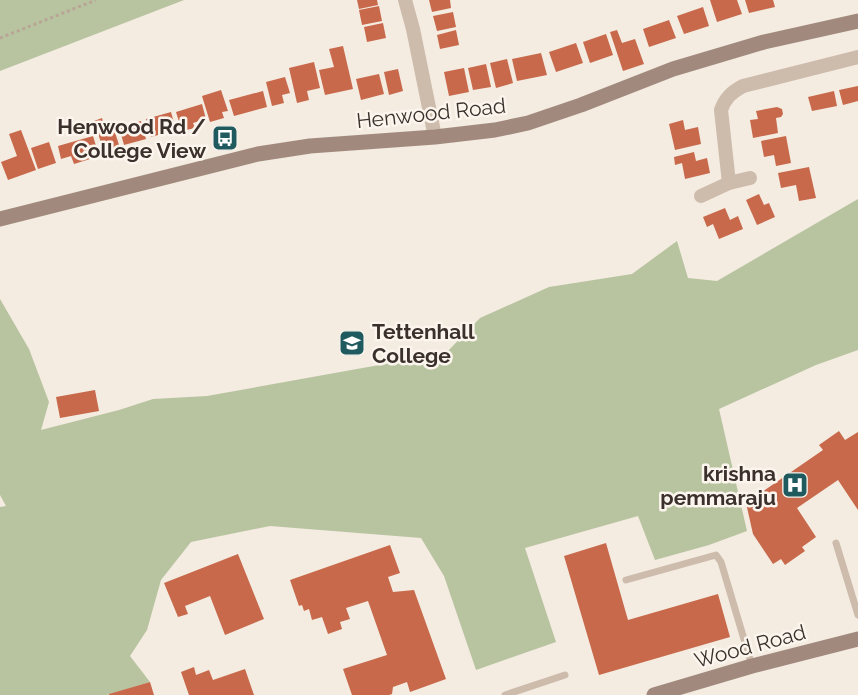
<svg xmlns="http://www.w3.org/2000/svg" width="858" height="695" font-family="Raleway,sans-serif">
  <style>
    .green { fill: #b8c4a0 }
    .building { fill: #c8694b }
    .lines { fill: none; stroke-linecap: round; stroke-linejoin: round }
    .path { stroke: #b9a596; stroke-width: 3; stroke-dasharray: 3 3; stroke-linecap: butt }
    .lane { stroke: #cdbbac; stroke-width: 7 }
    .street { stroke: #cdbbac; stroke-width: 14 }
    .secondary { stroke: #a18a7d; stroke-width: 15 }
    .labels { text-anchor: middle; dominant-baseline: central; stroke-width: 5; stroke-linejoin: round; paint-order: stroke }
    .street-label { font-size: 21px; fill: #3b302b; stroke: #fbf5ee }
    .poi-label { font-size: 21px; font-weight: bold; fill: #3b302b; stroke: #fbf5ee; text-anchor: end }
  </style>
  <rect width="100%" height="100%" fill="#f4ebe1"/>
  <g class="green">
    <polygon points="0,0 184,0 0,71"/>
    <polygon points="858,199 858,350 816,365 719,409 747,531 709,545 655,560 638,516 525,548 556,642 476,670 444,576 421,538 270,526 191,542 161,580 147,630 130,656 150,682 107,695 0,695 0,507 6,506 0,495 0,299 29,349 49,402 41,430 119,410 153,399 207,396 446,353 480,318 549,287 632,274 677,241 688,278 717,281"/>
  </g>
  <g class="building">
    <polygon points="357,0 377,0 378,5 359,9"/>
    <polygon points="429,0 450,0 451,8 432,12"/>
    <polygon points="710,0 737,0 742,14 717,22"/>
    <polygon points="745,0 773,0 775,7 749,13"/>
    <polygon points="379,6 382,21 362,25 359,10"/>
    <polygon points="703,7 709,26 684,34 677,16"/>
    <polygon points="453,12 456,27 437,31 433,16"/>
    <polygon points="669,20 676,38 649,47 643,29"/>
    <polygon points="383,23 386,38 367,42 364,27"/>
    <polygon points="456,30 459,45 440,49 437,35"/>
    <polygon points="617,30 622,43 635,39 644,64 623,71 610,32"/>
    <polygon points="606,34 613,55 590,63 583,42"/>
    <polygon points="576,43 583,63 556,72 549,52"/>
    <polygon points="343,46 353,89 325,95 319,70 334,67 329,49"/>
    <polygon points="541,53 547,75 517,81 512,59"/>
    <polygon points="507,59 513,83 496,88 490,63"/>
    <polygon points="314,62 320,88 307,91 309,100 297,103 289,68"/>
    <polygon points="486,64 491,87 473,90 468,68"/>
    <polygon points="464,68 469,92 449,96 444,72"/>
    <polygon points="398,69 403,91 389,95 384,72"/>
    <polygon points="379,74 384,94 361,100 356,79"/>
    <polygon points="285,77 290,93 282,95 284,103 272,106 266,82"/>
    <polygon points="858,86 858,101 843,105 839,90"/>
    <polygon points="221,90 228,111 222,112 224,118 210,122 202,96"/>
    <polygon points="263,91 267,107 234,116 229,100"/>
    <polygon points="834,91 837,106 812,111 808,97"/>
    <polygon points="202,104 206,119 193,123 195,128 182,131 176,112"/>
    <polygon points="777,107 782,109 783,114 781,117 776,118 778,133 753,138 750,120 758,119 756,111"/>
    <polygon points="171,112 176,130 151,137 146,119"/>
    <polygon points="102,118 104,125 112,123 120,148 104,152 94,121"/>
    <polygon points="683,120 685,130 698,127 701,144 675,150 669,124"/>
    <polygon points="141,121 146,139 124,145 119,127"/>
    <polygon points="21,130 36,170 8,180 1,162 17,156 9,134"/>
    <polygon points="93,136 97,149 88,152 90,159 74,164 71,156 61,159 58,146"/>
    <polygon points="786,136 791,163 776,166 774,155 764,157 761,141"/>
    <polygon points="49,142 56,163 38,169 31,148"/>
    <polygon points="694,152 696,161 707,158 710,173 685,179 682,163 675,165 674,157"/>
    <polygon points="809,167 816,198 799,201 796,185 781,188 778,173"/>
    <polygon points="759,194 764,205 769,203 775,217 757,225 746,200"/>
    <polygon points="725,208 730,220 738,216 743,229 719,239 713,224 707,227 703,217"/>
    <polygon points="95,390 99,411 60,418 56,397"/>
    <polygon points="839,431 845,440 858,432 858,510 838,480 797,508 816,537 802,547 805,551 785,565 781,559 773,564 753,534 746,503 823,450 819,445"/>
    <polygon points="606,543 628,620 718,594 730,637 599,675 564,556"/>
    <polygon points="390,545 400,573 388,577 393,592 414,590 446,679 410,692 407,682 393,687 392,694 389,695 352,695 343,669 387,655 368,601 346,608 350,619 340,622 342,629 328,634 322,617 312,620 309,609 304,611 302,605 299,606 290,580"/>
    <polygon points="238,554 264,619 225,635 210,596 185,606 188,614 178,617 164,583"/>
    <polygon points="194,667 196,675 209,670 213,680 245,669 254,695 189,695 181,672"/>
    <polygon points="150,682 154,695 109,695 109,694"/>
  </g>
  <g class="lines">
    <polyline class="path" points="0,38 96,0"/>
    <g class="lane">
      <polyline points="836,543 858,615"/>
      <polyline points="626,580 716,555 721,562 752,666"/>
      <polyline points="505,695 565,675"/>
    </g>
    <g class="street">
      <polyline points="405,0 413,29 435,137"/>
      <path d="M729 183 721 110C725 98 732 92 743 86L858 57"/>
      <polyline points="701,196 729,183 750,178"/>
    </g>
    <g class="secondary">
      <polyline points="0,219 258,154 310,146 435,137 495,130 528,123 581,105 673,69 764,42 858,21"/>
      <polyline points="654,695 752,666 858,639"/>
    </g>
  </g>
  <defs>
    <g id="bus-square" transform="scale(1.35)"><rect x="-9" y="-9" width="18" height="18" rx="4" fill="#1f5a5e" stroke="#fbf5ee"/><path d="M-5-6H5V4H4V6H2V4H-2V6H-4V4H-5ZM-3.5-4V0h7V-4ZM-3.5 1.2v1.5H-2V1.2ZM2 1.2v1.5H3.5V1.2Z" fill="#fff"/></g>
    <g id="school-square" transform="scale(1.35)"><rect x="-9" y="-9" width="18" height="18" rx="4" fill="#1f5a5e" stroke="#fbf5ee"/><path d="M0-5L7-2L0 1L-7-2ZM-4 1L0 2.5L4 1V4Q0 6-4 4Z" fill="#fff"/></g>
    <g id="hospital-square" transform="scale(1.35)"><rect x="-9" y="-9" width="18" height="18" rx="4" fill="#1f5a5e" stroke="#fbf5ee"/><path d="M-5-5h3v3.5h4V-5h3V5h-3V1.5h-4V5h-3Z" fill="#fff"/></g>
  </defs>
  <g fill-rule="evenodd">
    <use href="#bus-square" x="225" y="138"/>
    <use href="#school-square" x="352" y="343"/>
    <use href="#hospital-square" x="795" y="485"/>
  </g>
  <g class="labels">
    <g class="street-label">
      <text transform="translate(431 113) rotate(-6)">Henwood Road</text>
      <text transform="translate(750 646) rotate(-15)">Wood Road</text>
    </g>
    <g class="poi-label">
      <text x="206" y="126">Henwood Rd /<tspan x="206" dy="24">College View</tspan></text>
      <text x="372" y="331" text-anchor="start">Tettenhall<tspan x="372" dy="24">College</tspan></text>
      <text x="776" y="473">krishna<tspan x="776" dy="24">pemmaraju</tspan></text>
    </g>
  </g>
</svg>
